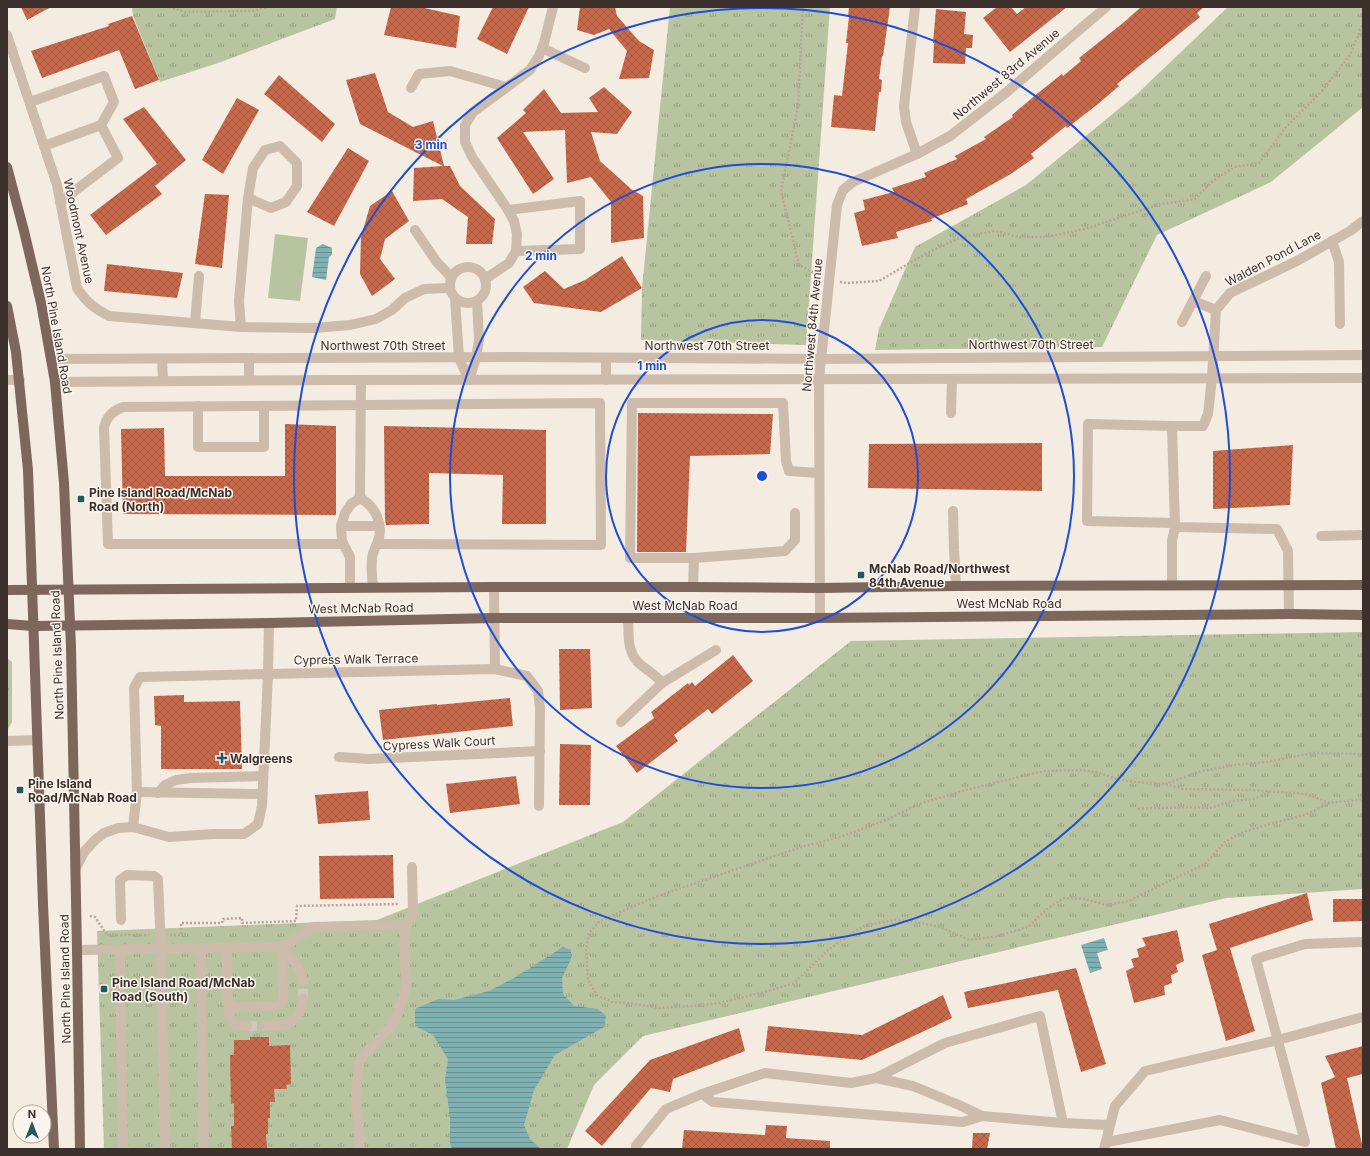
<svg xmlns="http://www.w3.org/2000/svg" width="1370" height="1156" font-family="Inter,sans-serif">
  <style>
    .grass { fill: url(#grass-tufts) }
    .park { fill: #b8c4a0 }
    .water { fill: url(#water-rules) }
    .building { fill: url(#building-cross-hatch) }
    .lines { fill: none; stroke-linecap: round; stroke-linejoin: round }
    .minor-tunnel { stroke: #cfc6bd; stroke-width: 10; stroke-dasharray: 10 5; stroke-linecap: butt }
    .path { stroke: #b9a596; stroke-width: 2.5; stroke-dasharray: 2 2; stroke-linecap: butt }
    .minor { stroke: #cdbbac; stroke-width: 10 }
    .major { stroke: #7d675c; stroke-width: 10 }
    .ring { fill: none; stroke: #1d4ed8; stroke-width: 2 }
    .poi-dot { fill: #1f5a5e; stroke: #fbf5ee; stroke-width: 1.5 }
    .labels { text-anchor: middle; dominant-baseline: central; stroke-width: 3; stroke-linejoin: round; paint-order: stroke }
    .street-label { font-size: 12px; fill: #3b302b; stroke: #fbf5ee }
    .poi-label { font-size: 12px; font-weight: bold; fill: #3b302b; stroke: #fbf5ee; text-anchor: start }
    .centre { fill: #1d4ed8; stroke: #fbf5ee; stroke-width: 2 }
    .ring-label { font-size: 12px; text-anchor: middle; font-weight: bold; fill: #1d4ed8; stroke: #fbf5ee; stroke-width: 3; stroke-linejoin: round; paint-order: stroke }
  </style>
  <defs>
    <pattern id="grass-tufts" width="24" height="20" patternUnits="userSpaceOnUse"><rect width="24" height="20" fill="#b8c4a0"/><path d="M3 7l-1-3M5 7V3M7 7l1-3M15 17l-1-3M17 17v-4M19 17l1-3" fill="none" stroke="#97a083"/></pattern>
    <pattern id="water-rules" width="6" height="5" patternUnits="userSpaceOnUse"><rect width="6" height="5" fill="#7fb0b2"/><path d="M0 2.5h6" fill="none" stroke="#699091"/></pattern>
    <pattern id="building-cross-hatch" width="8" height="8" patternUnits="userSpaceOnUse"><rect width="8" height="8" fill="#c8694b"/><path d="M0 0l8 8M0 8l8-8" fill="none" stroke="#a4573f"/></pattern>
  </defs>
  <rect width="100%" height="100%" fill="#f4ebe1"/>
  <g class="grass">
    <polygon points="132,7 337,7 335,19 221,62 160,82 133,16"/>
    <polygon points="670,7 830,7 806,345 641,340 642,288"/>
    <polygon points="1228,7 1363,7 1363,107 1271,182 1157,235 1102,347 875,350 879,329 915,247 1026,185 1137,94"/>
    <polygon points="1363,632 1363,889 1227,898 643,1036 594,1085 567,1149 104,1149 97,931 377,920 623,822 851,641"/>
  </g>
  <g class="park">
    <polygon points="275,234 308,238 300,301 268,298"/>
    <polygon points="7,658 12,662 12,722 7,731"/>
  </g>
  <g class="water">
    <polygon points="323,244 332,248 332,255 329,257 326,280 312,277 316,248"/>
    <polygon points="1104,938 1108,950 1097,953 1102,969 1090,973 1081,945"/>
    <polygon points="563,947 571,950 571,959 562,978 563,994 574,1006 598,1009 606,1016 604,1027 555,1055 534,1090 524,1125 530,1139 541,1149 452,1149 450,1143 450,1118 445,1080 448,1059 433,1035 415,1026 415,1009 438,999 454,1000 489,991 514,978"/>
  </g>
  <g class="building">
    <polygon points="21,7 51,7 27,20"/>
    <polygon points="391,7 420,7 460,16 456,48 384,35"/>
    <polygon points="493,7 529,7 507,54 477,39"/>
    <polygon points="580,7 615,7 617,16 639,41 654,50 649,78 619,79 627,51 609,29 594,35 577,30"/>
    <polygon points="849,7 890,7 883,56 882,56 879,79 882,80 881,92 879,92 875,131 831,127 834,95 842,96 848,43 846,43 849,17 848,17"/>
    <polygon points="997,7 1011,7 1017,14 1026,7 1067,7 1010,52 983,18"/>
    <polygon points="1141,7 1204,7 1197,13 1200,17 1117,84 1119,86 1098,104 1067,128 1066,126 1031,154 1034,158 1009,175 966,199 968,204 931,219 932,221 896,232 898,238 862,246 854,213 865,210 863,200 894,192 892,188 926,177 924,173 957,159 955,156 986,139 984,137 1013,117 1012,115 1038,93 1062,74 1063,76 1081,61 1079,58 1123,23"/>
    <polygon points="936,9 966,12 964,34 973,35 972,48 966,48 965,64 933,63 934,43 933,43"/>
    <polygon points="132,16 159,80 135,89 119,50 42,78 31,51 109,26 108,24"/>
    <polygon points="375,73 388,112 413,127 433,121 444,166 450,166 460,186 495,219 492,244 466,244 468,217 442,199 413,201 414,168 443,166 360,124 346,80"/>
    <polygon points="279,75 335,124 322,142 264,94"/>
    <polygon points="604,87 632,112 617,134 591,132 600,161 631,189 643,196 644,238 611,243 611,202 591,177 567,183 565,130 523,132 554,179 533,194 497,138 526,113 523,110 544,89 561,113 598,112 589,98"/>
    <polygon points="237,98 259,110 223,174 202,160"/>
    <polygon points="144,107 186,160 155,186 162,194 106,235 90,215 157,164 123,119"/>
    <polygon points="348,148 369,161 334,226 307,212"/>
    <polygon points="392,191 409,221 385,239 380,259 395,279 372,296 360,274 361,237 370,206"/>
    <polygon points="205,194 229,195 222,268 195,264"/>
    <polygon points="622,256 642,288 601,312 534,303 523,287 545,271 564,289 585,280"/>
    <polygon points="107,264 183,273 177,298 104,291"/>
    <polygon points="638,413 773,414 770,454 690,456 686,552 637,552"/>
    <polygon points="285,424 336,426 336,515 123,514 121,429 164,428 165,476 285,476"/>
    <polygon points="384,426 546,430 546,524 502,524 503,475 429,473 429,524 386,525 385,519"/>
    <polygon points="1042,443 1042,491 868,488 869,444"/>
    <polygon points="1293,445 1290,505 1213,509 1213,451"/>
    <polygon points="559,649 590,649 592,708 560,710"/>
    <polygon points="733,655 753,681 712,714 708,709 674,735 678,741 637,773 616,746 654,718 651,712 688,683 689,685 692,682 695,686"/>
    <polygon points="184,695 184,702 240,701 242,769 161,769 161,726 155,725 154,696"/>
    <polygon points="510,698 513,726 383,740 379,710 437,704 437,705"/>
    <polygon points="560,744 591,745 590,805 559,805"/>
    <polygon points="516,776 520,804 450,813 446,784"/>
    <polygon points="368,791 370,820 318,824 315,795"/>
    <polygon points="393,855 394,898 320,899 319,856"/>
    <polygon points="1307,893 1313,920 1230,948 1255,1031 1226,1041 1202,955 1217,950 1209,924"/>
    <polygon points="1333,899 1363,899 1363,921 1333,922"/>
    <polygon points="1177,930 1184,961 1176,965 1178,972 1171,975 1172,983 1164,986 1165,995 1134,1003 1126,971 1134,967 1131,959 1139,957 1137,949 1146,946 1142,938"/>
    <polygon points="1076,968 1106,1064 1081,1072 1058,990 968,1008 964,992"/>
    <polygon points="943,995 952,1018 862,1060 765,1051 768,1026 862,1035"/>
    <polygon points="739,1028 745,1051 673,1079 670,1092 651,1088 602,1146 585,1131 650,1060"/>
    <polygon points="250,1037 269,1037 269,1046 290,1045 291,1084 286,1085 287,1089 274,1089 275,1102 270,1102 270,1118 268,1118 268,1134 266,1134 267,1149 232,1149 231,1126 234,1126 234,1103 231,1104 230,1055 234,1055 234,1040 250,1040"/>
    <polygon points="1363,1046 1363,1074 1347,1078 1363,1149 1336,1149 1321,1083 1335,1077 1325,1056"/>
    <polygon points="766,1125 787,1126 786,1138 830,1141 830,1149 682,1149 684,1130 765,1135"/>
    <polygon points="973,1133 990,1133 987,1149 972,1149"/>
  </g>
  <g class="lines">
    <g class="minor-tunnel">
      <polyline points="303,999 303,981"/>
      <polyline points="247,1026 266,1026"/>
    </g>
    <g class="path">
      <polyline points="169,7 185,12 252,11 267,7"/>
      <polyline points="803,7 798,106 781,191 799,265 818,275"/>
      <polyline points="840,282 847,283 879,281 927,253 961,237 995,231 1020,237 1046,237 1085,229 1157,205 1195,199 1214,180 1235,167 1259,163 1286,127 1322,91 1350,55 1363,23"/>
      <polyline points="7,689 11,689"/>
      <polyline points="1165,784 1198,772 1234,765 1266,762 1313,753 1363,754"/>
      <polyline points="1330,803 1305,815 1273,823 1243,832 1225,842 1205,864 1128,901 1107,905 1084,899 1064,898 1048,908 1028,927 998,936 969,940 940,927 916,922 896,920 866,925 847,936 827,951 794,983 772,990 719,1003 692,1006 660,1008 628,1003 612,1002 597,995 588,980 586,949 589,933 600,921 655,897 801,847 843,836 889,819 919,804 966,790 1026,775 1045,771 1083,770 1099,773 1119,780 1146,783 1165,784 1183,789 1250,790 1306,794 1330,803 1363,799"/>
      <polyline points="1138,809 1187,807 1210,808 1233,801 1254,799 1269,792"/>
      <polyline points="90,916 95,917 107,935 149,935"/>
      <polyline points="170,935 181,935 181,923 222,923 223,919 242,918 242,923 296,921 297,906 399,904"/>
    </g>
    <g class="minor">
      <polyline points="915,7 904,107 906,122 917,154"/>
      <path d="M7 35 57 185 77 288C87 303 94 308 109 316L241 327 314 328 350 325 376 319 392 310 405 298 424 289 449 288"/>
      <polyline points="542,48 585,68"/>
      <polyline points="411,88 419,74 450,71 506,87"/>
      <polyline points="30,102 104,76 114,102 101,125"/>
      <polyline points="44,146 101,125 118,158 60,202"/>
      <polyline points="508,210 580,201 580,249 516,251"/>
      <polyline points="415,230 436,261 451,277"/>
      <polyline points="1332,241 1339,262 1340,324"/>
      <circle cx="468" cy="285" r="18"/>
      <polyline points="1206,276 1193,301 1216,310"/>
      <polyline points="485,279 509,263 516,251 517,234 514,221 508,210 472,157 465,142 465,125 473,112 530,70 539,56 544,43 553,7"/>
      <polyline points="455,298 459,358 469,380"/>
      <polyline points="1182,322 1193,301"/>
      <polyline points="195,323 199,276"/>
      <polyline points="241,327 239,301 248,198 253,168 265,150 280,146 297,163 297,186 286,202 271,208 248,198"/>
      <polyline points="51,359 517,357 821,359 1363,355"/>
      <polyline points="162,359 163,381"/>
      <polyline points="7,380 20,380"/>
      <polyline points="249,380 249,359"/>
      <polyline points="469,380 476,358 479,340 477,301"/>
      <polyline points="606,380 606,358"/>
      <polyline points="55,382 332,380 1363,378"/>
      <polyline points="198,406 198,447 264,447 264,406"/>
      <polyline points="951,413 952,379"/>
      <polyline points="1172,426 1088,424 1087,521 1175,523"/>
      <polyline points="360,498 361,380"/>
      <path d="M360 498C375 506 384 524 378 541 376 547 372 553 372 559 371 568 372 578 373 587"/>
      <polyline points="953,511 954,550 956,586"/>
      <polyline points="341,526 379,526"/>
      <polyline points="1321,536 1363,535"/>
      <path d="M343 544H108L104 427C107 416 113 411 123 407L600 403 601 545 377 544"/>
      <polyline points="694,558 630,558 632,403 783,403 786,461 789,471 819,473"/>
      <polyline points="1172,585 1172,541 1175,527"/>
      <polyline points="350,587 350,557 342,541 341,526 345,513 351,504 360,498"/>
      <polyline points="494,587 495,669"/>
      <polyline points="693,587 694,558 785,551 795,540 795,513"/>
      <polyline points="1289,614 1288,551 1277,529 1175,527 1172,426 1203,426 1208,414 1212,378 1216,310 1230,293 1297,261 1350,231 1363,221"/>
      <path d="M628 618C629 634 626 653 641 665 648 671 656 675 662 683L716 650"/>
      <polyline points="820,618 819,379 837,205 843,190 853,182 917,154 950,136 1008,91 1106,7"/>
      <polyline points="269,623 268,674 495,669 527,676 538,691 540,708 539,806"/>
      <polyline points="621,722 662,683"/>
      <polyline points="7,741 37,740"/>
      <polyline points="339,757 369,759 540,751"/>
      <polyline points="137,792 262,794"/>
      <polyline points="158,793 165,785 176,780 190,778 263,776"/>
      <polyline points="76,868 84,852 95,840 104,833 118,828 133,827 169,837 213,834 244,834 258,824 262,806 268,674 140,677 134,688 137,792 133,827"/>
      <polyline points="121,920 120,880 127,875 154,876 158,879 161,949 165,1149"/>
      <polyline points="227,948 228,1002 229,1015 236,1025 247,1026"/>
      <polyline points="201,949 204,1149"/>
      <path d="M282 949C294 959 298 966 303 981"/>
      <path d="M77 950 276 947 288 944 313 927 404 925C410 923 411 919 413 913L412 867"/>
      <polyline points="120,950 123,1149"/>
      <polyline points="228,1002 234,1007 277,1006 281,1004 283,999 282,946"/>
      <path d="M266 1026C290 1026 298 1024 303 999"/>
      <polyline points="876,1078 913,1086 959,1105 982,1116"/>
      <polyline points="702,1094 765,1073 851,1083 876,1078 945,1043 1040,1016 1063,1123"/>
      <polyline points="1107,1142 1220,1120 1305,1142 1256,959 1305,944 1363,942"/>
      <polyline points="636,1146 666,1109 702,1094 713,1102 963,1122 982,1116 1063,1123 1109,1125"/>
      <polyline points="360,1149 356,1099 359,1064 363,1056 388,1030 396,1019 406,988 404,925"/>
      <polyline points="1104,1149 1115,1106 1145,1071 1278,1040 1363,1017"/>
    </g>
    <g class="major">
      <polyline points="7,167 24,231 41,303 55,382 64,483 71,647 77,950 80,1149"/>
      <polyline points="7,306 16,352 28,470 43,904 54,1149"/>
      <polyline points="7,590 494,587 693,587 819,588 956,586 1363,585"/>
      <polyline points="7,624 33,626 269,623 494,618 820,618 1289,614 1363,615"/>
    </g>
  </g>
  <g class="ring">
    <circle cx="762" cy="476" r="156"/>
    <circle cx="762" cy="476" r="312"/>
    <circle cx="762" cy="476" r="468"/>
  </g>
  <g class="poi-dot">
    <rect x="77" y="495" width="8" height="8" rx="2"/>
    <rect x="857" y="571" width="8" height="8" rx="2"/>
    <path d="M220 752h4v4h4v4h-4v4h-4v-4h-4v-4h4z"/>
    <rect x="16" y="786" width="8" height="8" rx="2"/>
    <rect x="100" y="985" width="8" height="8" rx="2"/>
  </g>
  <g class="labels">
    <g class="street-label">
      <text transform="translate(1006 74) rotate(-40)">Northwest 83rd Avenue</text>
      <text transform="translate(79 231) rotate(78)">Woodmont Avenue</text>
      <text transform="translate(1273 258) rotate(-28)">Walden Pond Lane</text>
      <text transform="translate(812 325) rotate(-85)">Northwest 84th Avenue</text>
      <text transform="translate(57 330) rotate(80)">North Pine Island Road</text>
      <text x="1031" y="344">Northwest 70th Street</text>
      <text x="383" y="345">Northwest 70th Street</text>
      <text x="707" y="345">Northwest 70th Street</text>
      <text x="1009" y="603">West McNab Road</text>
      <text x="685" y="605">West McNab Road</text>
      <text transform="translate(361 608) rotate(-1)">West McNab Road</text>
      <text transform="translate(57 655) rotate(-92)">North Pine Island Road</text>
      <text transform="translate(356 659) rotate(-1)">Cypress Walk Terrace</text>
      <text transform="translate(439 743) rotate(-3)">Cypress Walk Court</text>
      <text transform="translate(65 979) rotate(-91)">North Pine Island Road</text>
    </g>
    <g class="poi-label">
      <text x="89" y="492">Pine Island Road/McNab<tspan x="89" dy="14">Road (North)</tspan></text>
      <text x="869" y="568">McNab Road/Northwest<tspan x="869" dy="14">84th Avenue</tspan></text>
      <text x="230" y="758">Walgreens</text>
      <text x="28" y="783">Pine Island<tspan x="28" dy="14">Road/McNab Road</tspan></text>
      <text x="112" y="982">Pine Island Road/McNab<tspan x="112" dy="14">Road (South)</tspan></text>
    </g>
  </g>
  <circle cx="762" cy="476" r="6" class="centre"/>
  <g class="ring-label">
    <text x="431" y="149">3 min</text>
    <text x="541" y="260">2 min</text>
    <text x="652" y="370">1 min</text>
  </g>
  <rect width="1370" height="1156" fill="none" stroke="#3b302b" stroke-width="16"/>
  <g transform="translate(32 1124)"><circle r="19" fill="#fbf5ee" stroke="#aea6a0"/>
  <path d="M0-3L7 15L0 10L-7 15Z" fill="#1f5a5e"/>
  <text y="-6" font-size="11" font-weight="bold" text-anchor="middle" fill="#3b302b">N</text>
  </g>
</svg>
